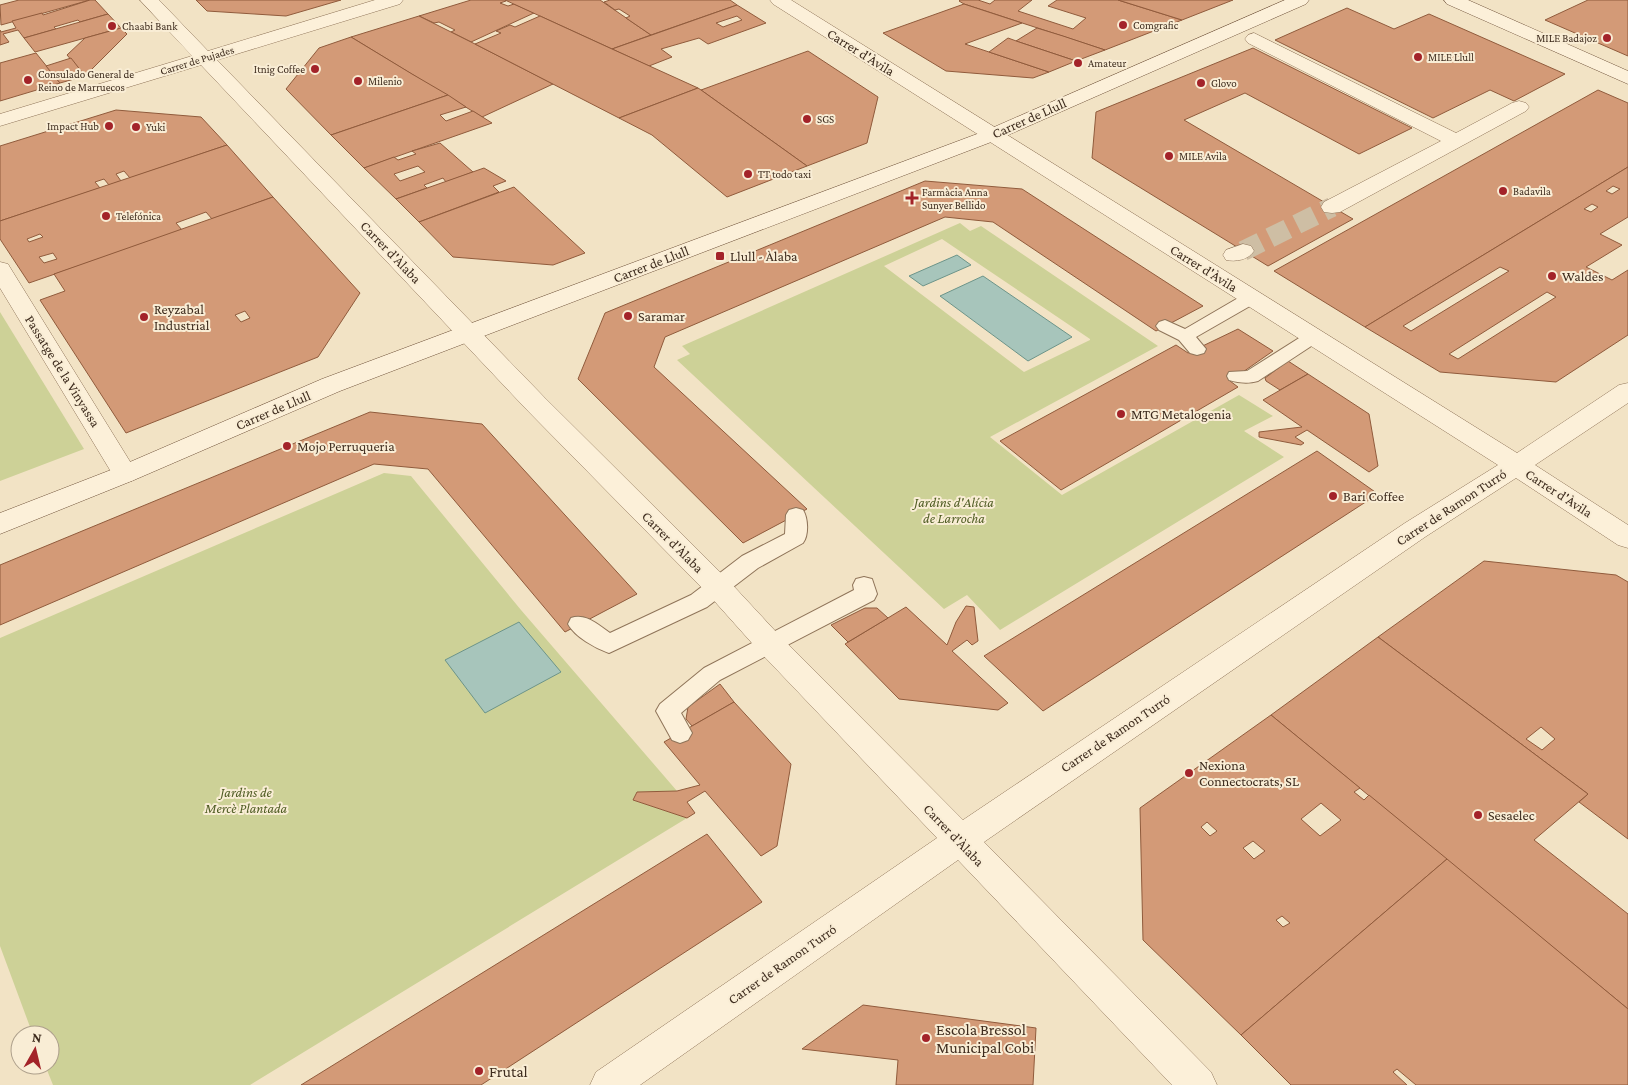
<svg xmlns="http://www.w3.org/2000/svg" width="1628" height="1085" font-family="'Crimson Pro',serif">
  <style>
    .green { fill: #cdd197; fill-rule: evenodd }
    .water { fill: #a7c5bb; stroke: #6c9489 }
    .building { fill: #d39a77; stroke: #905b3c; fill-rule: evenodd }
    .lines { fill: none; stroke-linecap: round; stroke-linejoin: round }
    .street-tunnel { stroke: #cebea4; stroke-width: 20; stroke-dasharray: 20 10; stroke-linecap: butt }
    .lane-casing { stroke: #8f7459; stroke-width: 2 }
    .street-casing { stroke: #8f7459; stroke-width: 1 }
    .secondary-casing { stroke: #71543c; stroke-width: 1 }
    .lane { fill: #fcf0d9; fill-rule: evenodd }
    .street { fill: #fcf0d9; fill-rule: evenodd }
    .secondary { fill: #fcf0d9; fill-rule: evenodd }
    .poi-dot { fill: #a32329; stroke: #f9edd5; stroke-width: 2 }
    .labels { text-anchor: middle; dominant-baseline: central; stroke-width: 4; stroke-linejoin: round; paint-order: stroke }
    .far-poi-label { font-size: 11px; fill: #3e2c1e; stroke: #f9edd5; text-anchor: start }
    .far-street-label { font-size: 11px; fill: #3e2c1e; stroke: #f9edd5 }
    .street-label { font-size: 14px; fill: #3e2c1e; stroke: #f9edd5 }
    .poi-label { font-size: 14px; fill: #3e2c1e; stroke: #f9edd5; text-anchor: start }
    .park-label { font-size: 14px; font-style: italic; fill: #4f5c23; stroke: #f9edd5 }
    .near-poi-label { font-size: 16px; fill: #3e2c1e; stroke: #f9edd5; text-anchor: start }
  </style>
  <rect width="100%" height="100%" fill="#f2e3c5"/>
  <g class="green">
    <path d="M960 223 970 231 981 226 1158 346 990 437 1062 495 1239 395 1273 416 1244 431 1284 457 1000 630 967 595 944 609 677 360 690 354 682 346ZM942 239 1090 339V340L1024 372 884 266Z"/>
    <polygon points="0,312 84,449 0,481"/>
    <polygon points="384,473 411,476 521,610 677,791 637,792 633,800 687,818 250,1085 53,1085 45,1065 50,1065 50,1035 33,1035 0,946 0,638"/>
  </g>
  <g class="water">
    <polygon points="957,255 971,265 923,286 909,276"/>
    <polygon points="983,276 1072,337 1028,361 940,296"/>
    <polygon points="519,622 561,672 485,713 445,660"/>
  </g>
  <g class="building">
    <polygon points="19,0 90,0 1,25 0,5"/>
    <polygon points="90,0 95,0 108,14 80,22 78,20 54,27 56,29 24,38 18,30 3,34 9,42 0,45 0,30 1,32 16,28 12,21 42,13 43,15"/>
    <polygon points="196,0 341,0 286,16 207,11"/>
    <polygon points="471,0 505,0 506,1 500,3 508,6 514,4 534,13 471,42 451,32 455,30 439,22 434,23 419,16"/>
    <polygon points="505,0 600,0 651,35 612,49"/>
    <polygon points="610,0 730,0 737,5 651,35 626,18 630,16 619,9 615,10 604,2"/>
    <polygon points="960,0 978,0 990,4 995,0 1032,0 1018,11 1073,29 1086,18 1048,6 1057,0 1118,0 1182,20 1105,50 964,4 959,1"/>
    <polygon points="1118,0 1233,0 1182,20"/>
    <polygon points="1588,0 1628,0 1628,56 1545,20"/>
    <polygon points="964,4 1022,23 965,44 1049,72 1033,78 946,71 883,33"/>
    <path d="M737 5 766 23 708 44 699 38 661 49 672 57 649 66 612 49ZM737 16 742 20 723 27 716 23Z"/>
    <polygon points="1347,8 1394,29 1429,14 1565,74 1514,101 1490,90 1433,118 1275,40"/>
    <polygon points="108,14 121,28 35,52 24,38"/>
    <polygon points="419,16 477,45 553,84 482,117 351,37"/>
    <polygon points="540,16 612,49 698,88 619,118 475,44 501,33 496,31 510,25 515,27"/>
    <polygon points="121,28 127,34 85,76 67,55 85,38"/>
    <polygon points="1037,28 1063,36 1105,50 1076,61 1016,41"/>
    <polygon points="351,37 412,74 448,95 331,135 286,89 319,48"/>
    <polygon points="1008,38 1019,42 1076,61 1049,72 989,52"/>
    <polygon points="1253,48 1412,128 1359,154 1245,93 1184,120 1353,219 1268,266 1092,158 1096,112"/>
    <polygon points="808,51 878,97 867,143 807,166 701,90"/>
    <polygon points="36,53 60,83 0,101 0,63"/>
    <polygon points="71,58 85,76 60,83 46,66"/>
    <polygon points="698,88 701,90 807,166 727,197 652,135 619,118"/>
    <polygon points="1598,90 1628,103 1628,167 1365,327 1274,271"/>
    <polygon points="448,95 466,107 440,115 446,121 473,111 492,123 364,168 331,135"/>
    <polygon points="116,110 201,117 227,145 130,178 124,171 116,174 121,181 109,185 104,179 95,182 100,188 0,221 0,146"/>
    <path d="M440 143 473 172 446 182 443 178 424 185 427 188 396 199 364 168 394 157 398 160 416 154 412 151ZM418 166 425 172 400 181 394 174Z"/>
    <path d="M227 145 273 197 212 219 206 212 176 223 182 230 29 283 0 239V221ZM40 234 43 237 29 242 27 239ZM53 253 57 259 44 263 39 257Z"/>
    <path d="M1628 167V217L1600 234 1622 245 1586 267 1612 280 1628 270V335L1556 382 1440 372 1365 327ZM1613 186 1620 189 1612 194 1606 191ZM1592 204 1598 207 1591 212 1584 209ZM1500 267 1509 271 1411 331 1403 326ZM1547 292 1556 297 1458 359 1449 354Z"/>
    <polygon points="484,168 506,181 493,186 499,192 419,222 396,199"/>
    <polygon points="925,181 1022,189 1203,306 1156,331 993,222 945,217 665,337 654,367 807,509 743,543 578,379 605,313"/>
    <polygon points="514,187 585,253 553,265 453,257 419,222"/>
    <path d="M273 197 360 293 318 357 126 433 40 300 65 291 54 274ZM245 311 250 318 241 322 235 315Z"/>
    <polygon points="1238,329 1273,351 1230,381 1238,387 1061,490 1000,441 1176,345 1188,353"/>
    <polygon points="1288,361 1308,374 1280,390 1266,381 1265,378"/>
    <polygon points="1308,374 1369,414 1378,466 1369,472 1307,430 1295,437 1304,443 1301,445 1259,437 1259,432 1302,427 1263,400"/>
    <polygon points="370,412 482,424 637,594 565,632 428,469 374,464 0,625 0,565"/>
    <polygon points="1317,451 1378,494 1043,711 984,656"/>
    <path d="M1484 561 1616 575 1628 582V839L1579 802 1588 794 1378 637ZM1541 727 1555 739 1542 750 1526 739Z"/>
    <polygon points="966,606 974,607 978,641 972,645 967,640 952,651 1008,703 998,710 899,699 845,644 906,607 947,645 956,622"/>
    <polygon points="865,608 877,608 888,618 848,642 831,625"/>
    <polygon points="1378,637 1588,794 1534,840 1628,914 1628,1009 1271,715"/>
    <polygon points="720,684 734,702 692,726 686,719 688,707"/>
    <polygon points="734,702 791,764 777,846 761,856 705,791 687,802 695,813 687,818 633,800 637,792 677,791 700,785 664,742"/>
    <path d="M1271 715 1360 788 1354 792 1364 800 1369 795 1447 859 1241 1035 1143 940 1140 808ZM1321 803 1341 820 1320 836 1301 819ZM1207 822 1217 831 1210 836 1201 827ZM1253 841 1265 851 1254 859 1243 848ZM1282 916 1290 923 1283 927 1276 920Z"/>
    <polygon points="707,834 762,902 481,1085 301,1085"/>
    <polygon points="1447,859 1628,1009 1628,1085 1416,1085 1397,1069 1393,1072 1407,1085 1291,1085 1241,1035"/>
    <polygon points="863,1005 1036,1028 1033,1085 896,1085 898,1060 802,1049"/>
  </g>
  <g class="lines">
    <polyline class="street-tunnel" points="1243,251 1332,207"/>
    <g class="lane-casing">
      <g id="lane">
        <polygon points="1251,293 1257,294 1260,298 1257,302 1196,337 1206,349 1204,353 1197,355 1190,353 1179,340 1159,330 1156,326 1159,322 1165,320 1185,329 1245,294"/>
        <path d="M1313 331 1319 333 1322 337 1319 341 1258 381C1248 384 1239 383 1229 380L1227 376 1229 372 1247 371 1307 333Z"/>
        <path d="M796 508 803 510C808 518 809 535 803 543L758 568 707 607 609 653C595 648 575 637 568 624L571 618C586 613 598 625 610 633L691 595 742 556 785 534 786 515 789 510Z"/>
        <polygon points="864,577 872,579 877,594 874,600 720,680 681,713 692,733 688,740 680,743 672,740 656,711 660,704 704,668 854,590 853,585 856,579"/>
      </g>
    </g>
    <g class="street-casing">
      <g id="street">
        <polygon points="140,0 159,0 208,51 375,0 403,0 400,4 217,60 545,398 728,580 779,635 963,820 1405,523 1498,465 773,4 770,0 791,0 1517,453 1619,385 1628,383 1628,403 1535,465 1628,525 1628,548 1618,545 1516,478 1425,537 984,842 1211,1072 1217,1085 1172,1085 958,860 640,1085 590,1085 596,1072 937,838 759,651 708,594 527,410 201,65 0,126 0,114 192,56"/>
        <polygon points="1254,33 1456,133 1512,103 1519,101 1526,103 1529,107 1526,111 1340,212 1332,213 1324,212 1321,207 1324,202 1441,141 1248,43 1245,39 1248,35"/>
        <path d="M1243 244 1251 246 1254 251C1248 260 1236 262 1226 260L1223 255 1226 250Z"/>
        <polygon points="0,262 8,264 11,269 134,468 138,474 134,480 125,483 116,480 0,288"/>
      </g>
    </g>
    <g class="secondary-casing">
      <g id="secondary">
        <polygon points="1285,0 1309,0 1306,4 999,139 340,391 134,480 0,534 0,513 116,468 322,379 985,131"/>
        <polygon points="1444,0 1468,0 1628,71 1628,84 1447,4"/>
      </g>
    </g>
    <use href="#lane" class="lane"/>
    <use href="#street" class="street"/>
    <use href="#secondary" class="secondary"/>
  </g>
  <g class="poi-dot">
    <circle cx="1123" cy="25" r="5"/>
    <circle cx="112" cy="26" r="5"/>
    <circle cx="1607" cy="38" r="5"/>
    <circle cx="1418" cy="57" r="5"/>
    <circle cx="1078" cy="63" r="5"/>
    <circle cx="315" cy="69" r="5"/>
    <circle cx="28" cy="80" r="5"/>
    <circle cx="358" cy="81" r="5"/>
    <circle cx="1201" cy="83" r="5"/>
    <circle cx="807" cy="119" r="5"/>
    <circle cx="109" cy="126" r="5"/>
    <circle cx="136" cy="127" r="5"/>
    <circle cx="1169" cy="156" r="5"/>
    <circle cx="748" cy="174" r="5"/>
    <circle cx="1503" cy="191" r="5"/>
    <path d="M909.5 190.5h5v5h5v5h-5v5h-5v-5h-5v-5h5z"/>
    <circle cx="106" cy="216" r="5"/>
    <rect x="715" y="251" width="10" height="10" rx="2.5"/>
    <circle cx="1552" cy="276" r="5"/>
    <circle cx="628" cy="316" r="5"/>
    <circle cx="144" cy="317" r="5"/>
    <circle cx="1121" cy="414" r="5"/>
    <circle cx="287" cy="446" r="5"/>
    <circle cx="1333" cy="496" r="5"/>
    <circle cx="1189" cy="773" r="5"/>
    <circle cx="1478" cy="815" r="5"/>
    <circle cx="926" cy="1038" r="5"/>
    <circle cx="479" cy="1071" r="5"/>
  </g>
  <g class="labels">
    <g class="far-poi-label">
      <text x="1133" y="25">Comgrafic</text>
      <text x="122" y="26">Chaabi Bank</text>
      <text x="1597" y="38" text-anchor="end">MILE Badajoz</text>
      <text x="1428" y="57">MILE Llull</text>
      <text x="1088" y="63">Amateur</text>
      <text x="305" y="69" text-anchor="end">Itnig Coffee</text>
      <text x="38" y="74">Consulado General de<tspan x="38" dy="13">Reino de Marruecos</tspan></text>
      <text x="368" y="81">Milenio</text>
      <text x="1211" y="83">Glovo</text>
      <text x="817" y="119">SGS</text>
      <text x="99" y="126" text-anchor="end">Impact Hub</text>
      <text x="146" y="127">Yuki</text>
      <text x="1179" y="156">MILE Avila</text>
      <text x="758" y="174">TT todo taxi</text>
      <text x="1513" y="191">Badavila</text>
      <text x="922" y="192">Farmàcia Anna<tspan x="922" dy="13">Sunyer Bellido</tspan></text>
      <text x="116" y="216">Telefónica</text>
    </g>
    <g class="far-street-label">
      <text transform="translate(197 60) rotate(-17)">Carrer de Pujades</text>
    </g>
    <g class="street-label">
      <text transform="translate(861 52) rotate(32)">Carrer d'Àvila</text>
      <text transform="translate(1029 118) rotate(-24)">Carrer de Llull</text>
      <text transform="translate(391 252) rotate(46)">Carrer d'Àlaba</text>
      <text transform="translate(651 264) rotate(-21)">Carrer de Llull</text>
      <text transform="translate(1204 268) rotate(32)">Carrer d'Àvila</text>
      <text transform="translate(63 371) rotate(58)">Passatge de la Vinyassa</text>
      <text transform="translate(273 410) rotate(-23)">Carrer de Llull</text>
      <text transform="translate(1559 493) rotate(33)">Carrer d'Àvila</text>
      <text transform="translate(1451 507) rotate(-33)">Carrer de Ramon Turró</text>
      <text transform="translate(673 542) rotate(45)">Carrer d'Àlaba</text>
      <text transform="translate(1115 733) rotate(-34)">Carrer de Ramon Turró</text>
      <text transform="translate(954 835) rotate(46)">Carrer d'Àlaba</text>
      <text transform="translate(782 964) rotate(-35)">Carrer de Ramon Turró</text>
    </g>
    <g class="poi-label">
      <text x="730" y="256">Llull - Àlaba</text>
      <text x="1562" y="276">Waldes</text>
      <text x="154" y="309">Reyzabal<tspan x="154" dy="16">Industrial</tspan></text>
      <text x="638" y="316">Saramar</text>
      <text x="1131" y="414">MTG Metalogenia</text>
      <text x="297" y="446">Mojo Perruqueria</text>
      <text x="1343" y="496">Bari Coffee</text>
      <text x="1199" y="765">Nexiona<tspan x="1199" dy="16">Connectocrats, SL</tspan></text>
      <text x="1488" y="815">Sesaelec</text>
    </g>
    <g class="park-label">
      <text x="954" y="502">Jardins d'Alícia<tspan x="954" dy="16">de Larrocha</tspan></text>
      <text x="246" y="792">Jardins de<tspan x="246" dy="16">Mercè Plantada</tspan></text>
    </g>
    <g class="near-poi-label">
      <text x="936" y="1029">Escola Bressol<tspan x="936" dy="18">Municipal Cobi</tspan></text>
      <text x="489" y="1071">Frutal</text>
    </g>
  </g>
  <g transform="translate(35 1050) rotate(8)"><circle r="24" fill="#f9edd5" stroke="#aea08c"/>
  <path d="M0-4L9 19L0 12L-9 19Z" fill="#a32329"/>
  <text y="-8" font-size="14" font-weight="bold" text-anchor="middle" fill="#3e2c1e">N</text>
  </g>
</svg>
